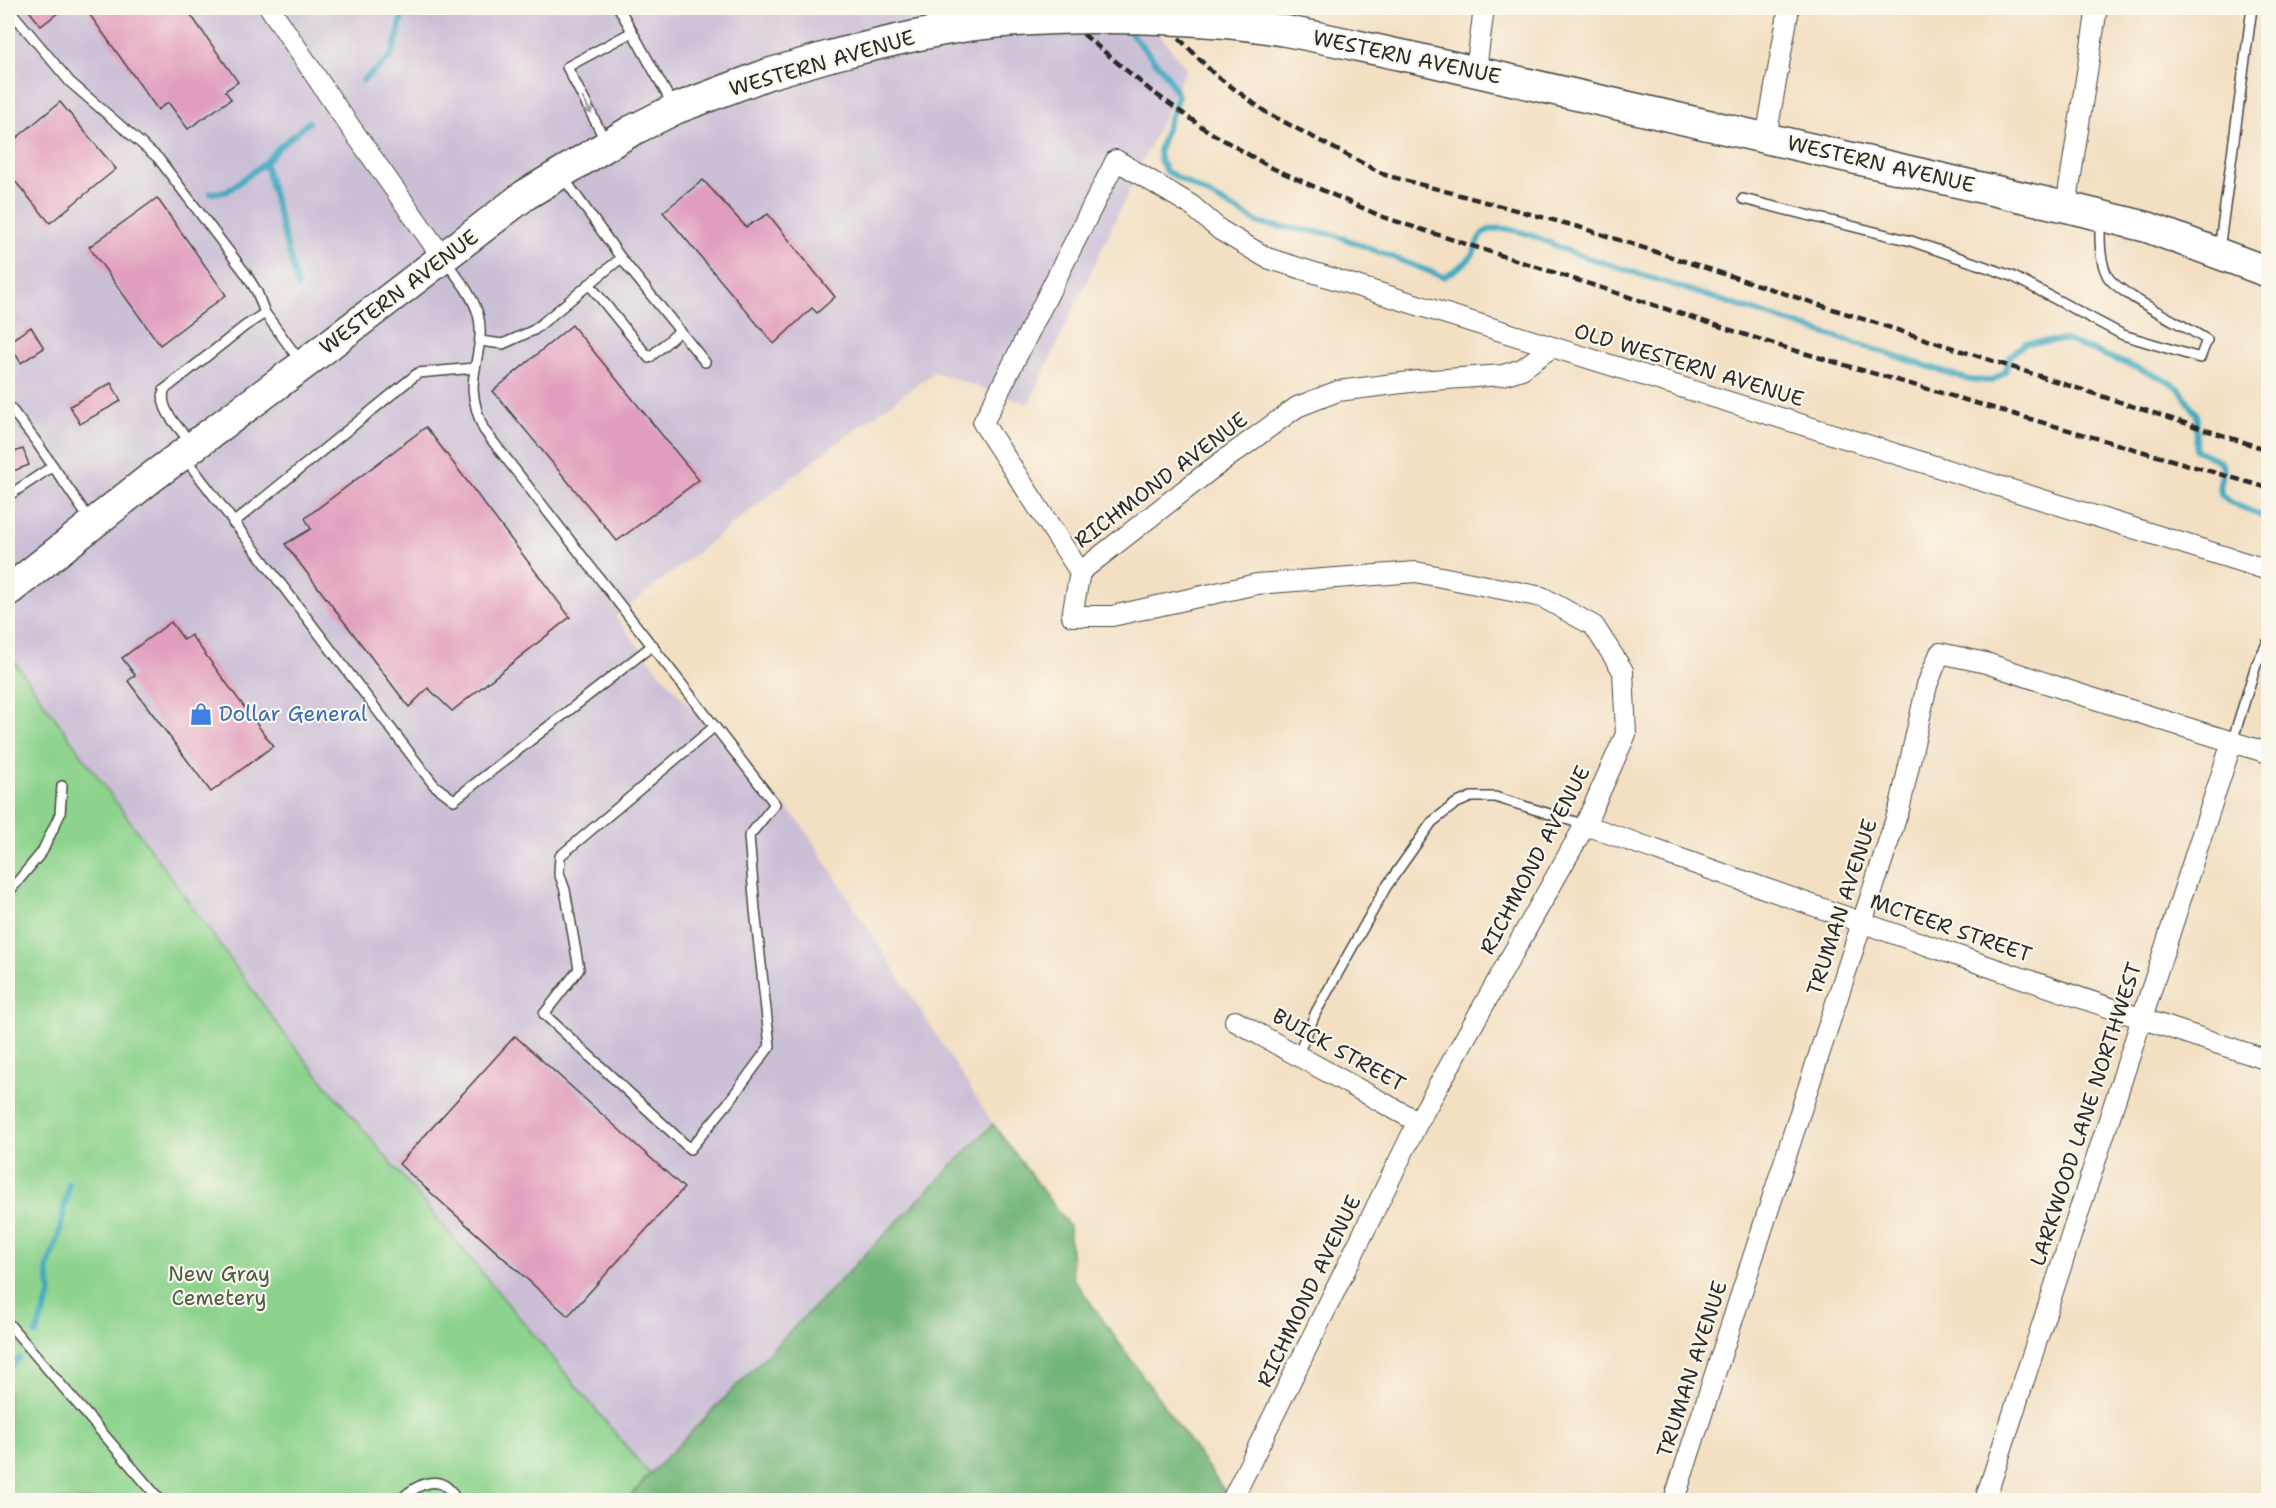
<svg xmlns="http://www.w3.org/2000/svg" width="2276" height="1508" font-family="'Shantell Sans',sans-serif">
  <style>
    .industrial { fill: #cbbfd6 }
    .green { fill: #8dd38d; stroke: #5c7f5c; stroke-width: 1.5 }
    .forest { fill: #72b578; stroke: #4e7052; stroke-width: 1.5 }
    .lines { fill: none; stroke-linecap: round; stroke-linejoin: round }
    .stream { stroke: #40a9c0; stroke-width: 6 }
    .building { fill: #e19dbd }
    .service-casing { stroke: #494642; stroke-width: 12 }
    .minor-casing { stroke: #494642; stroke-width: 22 }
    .primary-casing { stroke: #494642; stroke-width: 33 }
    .service { stroke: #fff; stroke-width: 9 }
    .minor { stroke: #fff; stroke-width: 20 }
    .primary { stroke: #fff; stroke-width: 30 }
    .rail { stroke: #2b2b2b; stroke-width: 4.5; stroke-dasharray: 9 4.5; stroke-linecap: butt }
    .primary-bridge-casing { stroke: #494642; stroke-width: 33; stroke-linecap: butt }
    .primary-bridge { stroke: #fff; stroke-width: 30 }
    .oneway { stroke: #a0a0a0 }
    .labels { text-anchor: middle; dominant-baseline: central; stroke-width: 4.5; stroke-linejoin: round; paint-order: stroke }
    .street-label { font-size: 21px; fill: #2b2b2b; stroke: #fbf7ec }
    .shop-label { font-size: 21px; fill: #366cbe; stroke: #fbf7ec; text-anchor: start }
    .park-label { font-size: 21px; fill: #485d48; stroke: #fbf7ec }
  </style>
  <rect width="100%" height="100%" fill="#fbf7ec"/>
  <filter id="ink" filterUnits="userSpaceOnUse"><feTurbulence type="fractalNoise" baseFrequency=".0167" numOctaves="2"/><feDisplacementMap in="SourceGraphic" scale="12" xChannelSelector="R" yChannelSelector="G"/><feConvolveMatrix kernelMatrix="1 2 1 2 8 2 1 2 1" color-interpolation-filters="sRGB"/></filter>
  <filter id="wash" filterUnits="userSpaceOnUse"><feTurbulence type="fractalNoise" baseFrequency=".008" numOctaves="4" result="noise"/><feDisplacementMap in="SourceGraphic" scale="24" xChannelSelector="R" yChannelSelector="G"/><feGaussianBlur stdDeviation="1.35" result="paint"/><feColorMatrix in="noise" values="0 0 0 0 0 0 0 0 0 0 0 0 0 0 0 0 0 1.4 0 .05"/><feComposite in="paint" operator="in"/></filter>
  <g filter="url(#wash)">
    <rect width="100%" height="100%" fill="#f3dfc2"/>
    <polygon class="industrial" points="8,8 1140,8 1186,69 1029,404 934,372 818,457 615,617 673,688 802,825 993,1124 650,1475 288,1039 8,653"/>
    <polygon class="green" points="8,653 288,1039 650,1475 627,1500 8,1500"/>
    <polygon class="forest" points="993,1124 1069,1226 1073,1278 1231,1500 627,1500 650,1474"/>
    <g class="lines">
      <g class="stream">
        <path d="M1127 29 1167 75 1178 96 1159 150 1160 160 1166 171 1261 224 1332 234 1444 277C1454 270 1466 265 1473 254 1476 249 1477 242 1480 237 1495 214 1551 244 1570 252L1970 380 1992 381 2005 372 2010 356 2025 343 2066 340 2162 378 2179 388 2197 415 2196 450 2220 461 2224 468 2220 482 2221 494 2230 502 2268 519"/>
        <polyline points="363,80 390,58 398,36 403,8"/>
        <polyline points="265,163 298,288"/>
        <polyline points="211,193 226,192 265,163 279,147 309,122"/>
        <polyline points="36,1334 51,1292 47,1269 59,1235 69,1184"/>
        <polyline points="8,1369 19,1358"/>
      </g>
    </g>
    <g id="blocks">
      <g class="building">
        <polygon points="27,8 64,8 41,26"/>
        <polygon points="85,8 186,8 238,82 225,91 231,99 188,129 168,102 158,110"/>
        <polygon points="60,102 116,169 50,223 8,173 8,145"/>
        <polygon points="703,180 746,227 768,214 835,297 817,313 812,308 774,344 663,212"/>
        <polygon points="157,198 226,295 160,345 89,247"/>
        <polygon points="572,325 699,480 617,541 493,391"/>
        <polygon points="31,327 44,348 21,363 8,342"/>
        <polygon points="111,383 121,401 80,424 70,406"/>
        <polygon points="426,427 570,617 452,711 428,688 409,707 285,544 311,529 305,518"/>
        <polygon points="23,449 29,465 8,473 8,454"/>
        <polygon points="171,622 184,640 191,635 273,746 211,792 128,681 135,675 122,658"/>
        <polygon points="515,1036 684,1188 568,1316 399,1164"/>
      </g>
    </g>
  </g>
  <g filter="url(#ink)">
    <use href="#blocks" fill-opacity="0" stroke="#494642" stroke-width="1.5"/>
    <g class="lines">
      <g class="service-casing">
        <g id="service">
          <polyline points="8,8 70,82 158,158 246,274 257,292 265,313"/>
          <polyline points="619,8 674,107"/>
          <polyline points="605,140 567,67 632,32"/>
          <polyline points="563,177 621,258"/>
          <path d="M1743 199 1911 241 2012 276 2123 335 2200 358 2207 340C2188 327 2114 292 2107 275 2099 259 2100 239 2100 221"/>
          <polyline points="2219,250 2252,8"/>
          <path d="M446 262C458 278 472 294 478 314 485 339 473 364 473 389 474 403 478 417 484 430L775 804 749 836 755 910 770 1046 728 1103 690 1149 544 1014 579 969 565 890 559 873 560 856 714 727"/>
          <polyline points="589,284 649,358 680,331"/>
          <polyline points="480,341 503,344 534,330 621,258 705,362"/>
          <polyline points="8,405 35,440 90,520"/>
          <path d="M191 443C179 427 159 411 164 390L245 326 265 313 300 361"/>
          <polyline points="185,458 434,785 454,800 653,645"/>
          <polyline points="8,496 53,466"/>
          <polyline points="233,523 418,373 475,368"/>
          <polyline points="2232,742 2256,665 2268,642"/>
          <polyline points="8,893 42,852 60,814 62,786"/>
          <polyline points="1298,1054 1316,1012 1386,887 1432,822 1455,804 1471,797 1495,797 1585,825"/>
          <polyline points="8,1323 160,1500"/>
          <path d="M400 1500C418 1483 443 1471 456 1500"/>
        </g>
      </g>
      <g class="minor-casing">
        <g id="minor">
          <polyline points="270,8 337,108 443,258"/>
          <polyline points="1476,70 1484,8"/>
          <polyline points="1766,138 1789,8"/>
          <polyline points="2066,207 2097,8"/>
          <polyline points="1080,572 983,423 1116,160 1191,205 1220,230 1267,258 2268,570"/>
          <path d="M1585 825C1812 905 2039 986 2268 1060"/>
          <polyline points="1235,1021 1418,1122"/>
          <polyline points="1232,1500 1418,1122 1585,825 1626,734 1623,671 1594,626 1542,597 1416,572 1257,584 1112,616 1072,616 1080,572 1209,471 1297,407 1338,391 1418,381 1503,375 1522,369 1552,347"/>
          <polyline points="1674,1500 1900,806 1927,685 1940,653 1986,663 2079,694 2268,753"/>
          <polyline points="1985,1500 2232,742"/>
        </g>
      </g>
      <g class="primary-casing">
        <g id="primary">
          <polyline points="1411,57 2066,207 2147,227 2268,272"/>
          <polyline points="8,591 152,477 303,365 525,195 631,131 675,109 768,74 830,56"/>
        </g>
      </g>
      <use href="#service" class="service"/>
      <use href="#minor" class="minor"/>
      <use href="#primary" class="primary"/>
      <g class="rail">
        <polyline points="1052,8 1150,90 1208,131 1270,167 1383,217 1783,347 2268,488"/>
        <polyline points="1152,8 1160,19 1214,74 1267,113 1385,175 1579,227 2268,450"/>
      </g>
      <g class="primary-bridge-casing">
        <path id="primary-bridge" d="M830 56C875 45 921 33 968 26 1044 16 1137 16 1213 22 1280 26 1346 44 1411 57"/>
      </g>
      <use href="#primary-bridge" class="primary-bridge"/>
    </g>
    <defs><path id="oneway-shaft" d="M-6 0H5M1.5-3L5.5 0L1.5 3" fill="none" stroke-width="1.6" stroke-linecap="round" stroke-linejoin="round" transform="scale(1.5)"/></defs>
    <use class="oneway" href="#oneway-shaft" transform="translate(587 106) rotate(62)"/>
  </g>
  <defs>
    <g id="shop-bare" transform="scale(1.8)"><path d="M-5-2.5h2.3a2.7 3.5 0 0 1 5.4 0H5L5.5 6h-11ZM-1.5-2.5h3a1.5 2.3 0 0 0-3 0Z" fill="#3f7fe0" stroke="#fbf7ec" stroke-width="2.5" paint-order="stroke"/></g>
  </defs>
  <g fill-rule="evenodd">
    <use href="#shop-bare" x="201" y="714"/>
  </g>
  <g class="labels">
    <g class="street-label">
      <text transform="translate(1407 57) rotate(12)">WESTERN AVENUE</text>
      <text transform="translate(822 63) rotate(-16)">WESTERN AVENUE</text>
      <text transform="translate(1881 164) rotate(13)">WESTERN AVENUE</text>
      <text transform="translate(399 292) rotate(-37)">WESTERN AVENUE</text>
      <text transform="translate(1689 365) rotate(17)">OLD WESTERN AVENUE</text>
      <text transform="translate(1161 480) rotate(-37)">RICHMOND AVENUE</text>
      <text transform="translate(1535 860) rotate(-62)">RICHMOND AVENUE</text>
      <text transform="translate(1842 907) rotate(-72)">TRUMAN AVENUE</text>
      <text transform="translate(1951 928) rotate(19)">MCTEER STREET</text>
      <text transform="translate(1339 1050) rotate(29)">BUICK STREET</text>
      <text transform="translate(2086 1114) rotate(-72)">LARKWOOD LANE NORTHWEST</text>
      <text transform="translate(1309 1291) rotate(-64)">RICHMOND AVENUE</text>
      <text transform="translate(1692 1369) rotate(-72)">TRUMAN AVENUE</text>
    </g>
    <g class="shop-label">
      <text x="219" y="714">Dollar General</text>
    </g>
    <g class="park-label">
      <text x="219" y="1274">New Gray<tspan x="219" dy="24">Cemetery</tspan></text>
    </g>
  </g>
  <rect width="2276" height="1508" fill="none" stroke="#fbf7ec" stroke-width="30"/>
</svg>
